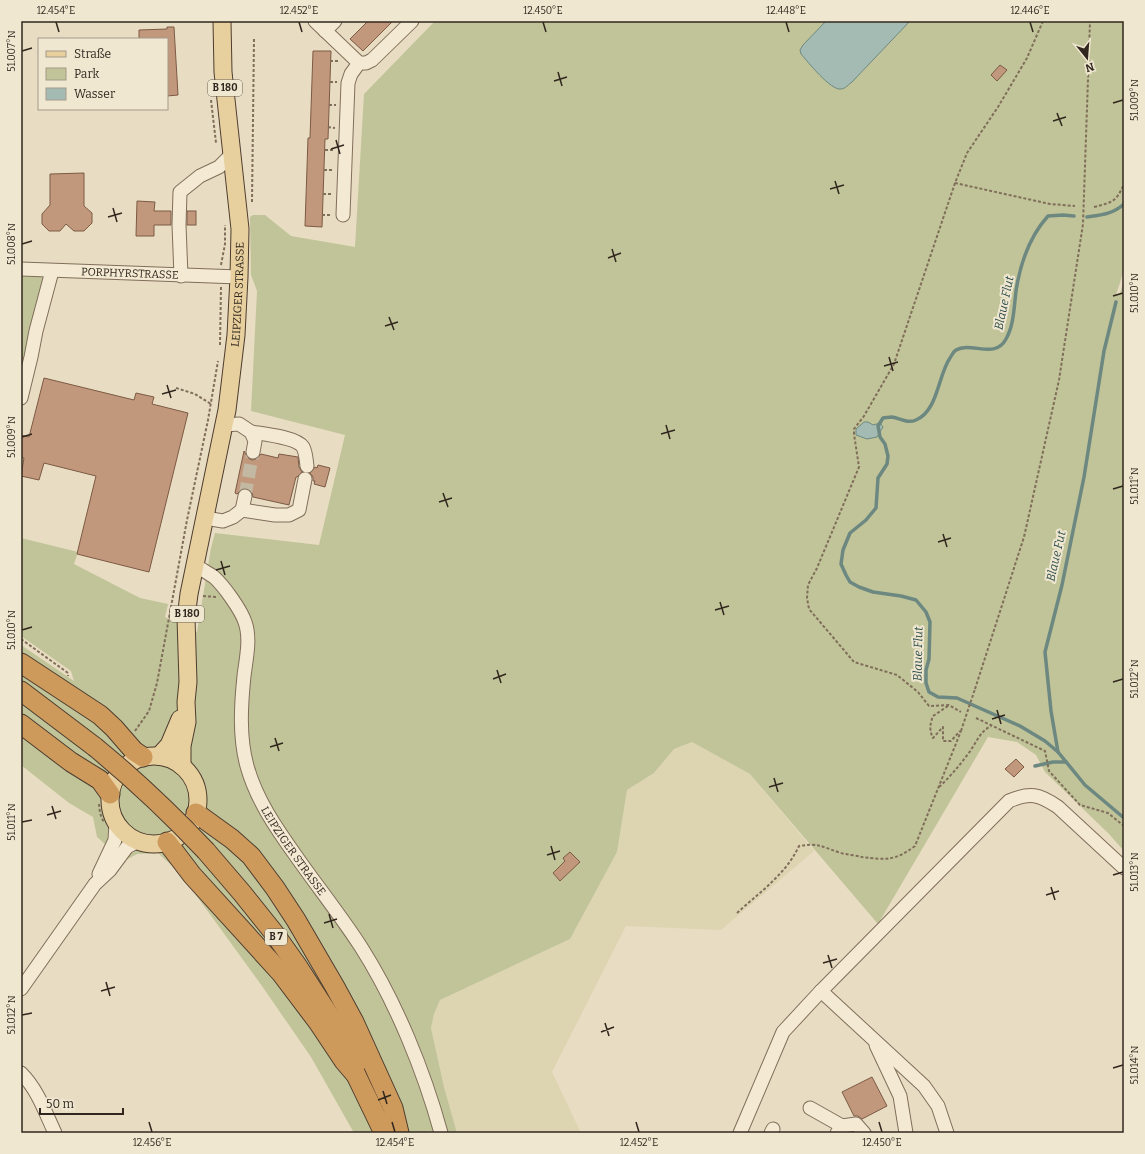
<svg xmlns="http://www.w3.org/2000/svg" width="1145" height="1154" font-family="Bitter,serif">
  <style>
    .farmland { fill: #ddd5b1 }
    .green { fill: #c0c498 }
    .water { fill: #a4bbb4; stroke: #6c8881 }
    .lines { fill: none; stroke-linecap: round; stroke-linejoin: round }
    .stream { stroke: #6c8881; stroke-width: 3.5 }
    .building { fill: #c2987c; stroke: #7c5a44 }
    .minor-tunnel { stroke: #c3b8a1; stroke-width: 13; stroke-dasharray: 13 6; stroke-linecap: butt }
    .minor-casing { stroke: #806e5b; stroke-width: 15 }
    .major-casing { stroke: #4e3d2f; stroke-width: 19 }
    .highway-casing { stroke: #4e3d2f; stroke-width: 21 }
    .path { stroke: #806e5b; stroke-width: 2; stroke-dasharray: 3 2; stroke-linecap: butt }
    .minor { stroke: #f4ead4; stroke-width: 13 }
    .major { stroke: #e7cf9e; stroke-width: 17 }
    .highway { stroke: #ce9a5c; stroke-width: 19 }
    .highway-bridge-casing { stroke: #4e3d2f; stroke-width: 21; stroke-linecap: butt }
    .path-bridge { stroke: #806e5b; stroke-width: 2; stroke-dasharray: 3 2; stroke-linecap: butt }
    .highway-bridge { stroke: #ce9a5c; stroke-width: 19 }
    .ticks { fill: none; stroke: #31271e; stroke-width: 1.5 }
    .labels { text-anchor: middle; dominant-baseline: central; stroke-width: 4; stroke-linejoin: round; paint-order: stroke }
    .shield { fill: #f0e7d1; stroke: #6a6154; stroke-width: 1 }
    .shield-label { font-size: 10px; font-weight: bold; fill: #31271e }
    .street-label { font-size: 11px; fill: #31271e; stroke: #f0e7d1 }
    .water-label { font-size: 12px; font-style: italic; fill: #2f4f4d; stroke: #f0e7d1 }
    .neatline { fill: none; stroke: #31271e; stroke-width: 1.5 }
    .ticks-label { font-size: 10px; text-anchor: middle; fill: #31271e }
  </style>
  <rect width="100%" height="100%" fill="#e8dcc2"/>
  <polygon class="farmland" points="692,742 750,774 814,851 721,930 626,926 552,1072 581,1133 457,1133 444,1087 431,1028 434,1014 440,1000 570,939 617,852 627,790 654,773 674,749"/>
  <g class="green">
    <polygon points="435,21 826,21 803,45 800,50 801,54 820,75 852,82 910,21 1124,21 1124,202 1120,208 1124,205 1124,270 1116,295 1120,293 1124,280 1124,851 1109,834 1045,772 1036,755 1017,742 988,737 878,924 750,774 692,742 674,749 654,773 627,790 617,852 570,939 440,1000 434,1014 431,1028 444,1087 457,1133 354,1133 311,1057 262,986 180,873 158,853 137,854 124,861 97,837 93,817 69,803 21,765 21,645 74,681 71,671 21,636 21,538 78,552 74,564 140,598 168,604 165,617 197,632 211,548 215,533 319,545 345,435 251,411 257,291 251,275 250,217 253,215 265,215 291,236 355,247 364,94"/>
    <polygon points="21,276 41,277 43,278 44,283 21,373"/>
  </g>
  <g class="water">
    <path d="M826 21H910L852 82C849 84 845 89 841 89 831 91 808 62 801 54L800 50 803 45Z"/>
    <polygon points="864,422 868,422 873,425 880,423 883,427 877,437 867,439 856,435 856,429"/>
  </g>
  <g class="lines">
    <g class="stream">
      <path d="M1087 217C1101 215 1113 214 1124 204"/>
      <polyline points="1116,302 1104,351 1084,477 1062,585 1045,652 1051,711 1058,752 1085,785 1124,818"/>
      <path d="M1058 752 1045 741 1020 726 957 698 938 697 929 692 926 683V670L929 659 930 622 926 612 916 600 901 596 873 592 859 587 850 582 846 575 841 564 843 550 850 533 866 520 876 508 878 478 887 464 888 456 885 444 880 437 878 426 883 418C885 418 889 417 892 417 900 418 907 424 916 420 938 411 938 375 950 358 952 355 953 352 956 350 971 341 995 360 1006 339 1014 325 1014 307 1016 291 1020 265 1030 236 1048 216L1063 215 1074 216"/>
      <polyline points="1035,766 1053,762 1066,762"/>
    </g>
  </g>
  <g class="building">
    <polygon points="368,21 393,21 363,51 350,39"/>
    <polygon points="167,27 174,27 178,95 167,96 167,39 139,39 139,30 167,29"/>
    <polygon points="313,51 331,51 328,139 325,139 322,227 305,226 308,138 310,138"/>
    <polygon points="1000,65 1007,70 997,81 991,75"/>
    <polygon points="84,173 84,206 92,213 92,223 84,231 74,231 66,224 60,231 49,231 42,224 42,214 50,205 50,174"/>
    <polygon points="137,201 155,202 154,211 171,211 171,225 154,225 154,236 136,236"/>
    <rect x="187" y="211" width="9" height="14"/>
    <polygon points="44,378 134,400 136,393 154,397 152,404 188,413 149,572 77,554 96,476 44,463 39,480 21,476 24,458 21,457 21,435 29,437"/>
    <polygon points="244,451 248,458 252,460 256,459 261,454 278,458 279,454 298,457 299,467 302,472 297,477 296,477 289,505 253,497 252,493 247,488 242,489 237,494 235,493"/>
    <polygon points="318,465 330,468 325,487 314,484 315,481 313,481 313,477 310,473 315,467 317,468"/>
    <polygon points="1016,759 1024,767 1014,777 1005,769"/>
    <polygon points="570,852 580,862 560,881 553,873 565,861 563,858"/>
    <polygon points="872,1077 887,1106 862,1119 858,1116 854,1116 842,1092"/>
  </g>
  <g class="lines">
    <polyline class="minor-tunnel" points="245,496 253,452"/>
    <g class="minor-casing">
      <g id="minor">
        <polyline points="315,21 359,63 366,63 372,60 412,21"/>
        <polyline points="325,31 335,21"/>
        <polyline points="343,215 348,83 351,74 359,63"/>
        <path id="s1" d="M21 269 239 277"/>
        <polyline points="181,276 179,225 180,192 200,176 219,167 232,154"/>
        <polyline points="21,398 31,357 36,331 52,271"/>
        <polyline points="224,425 239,424 251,432 255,441 253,452"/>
        <path d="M251 432C263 434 296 437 303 447 306 453 306 459 307 466"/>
        <polyline points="242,510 275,515 289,515 299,510 305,479"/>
        <polyline points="205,518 223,521 233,517 242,510 245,496"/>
        <path id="s2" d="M195 565C201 569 208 573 214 577 224 586 241 610 245 622 251 639 246 659 244 676 241 705 239 737 247 766 256 799 276 828 296 856 317 886 341 916 361 947 396 1002 424 1071 441 1133"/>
        <polyline points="99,874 115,840 116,823"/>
        <polyline points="21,989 95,884 110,870 127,847 138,841"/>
        <polyline points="821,991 924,1086 938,1106 947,1133"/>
        <polyline points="876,1045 900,1096 906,1133"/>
        <path d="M21 1073C38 1090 45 1112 55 1133"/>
        <polyline points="810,1108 842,1126"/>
        <path d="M740 1133 783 1032 821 991 1009 801C1030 792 1039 794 1058 807L1124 868"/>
        <polyline points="771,1133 773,1129"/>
        <polyline points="837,1133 842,1126 856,1124 864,1133"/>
      </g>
    </g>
    <g class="major-casing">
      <g id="major">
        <polyline points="159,756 169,745 180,719"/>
        <circle cx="154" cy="800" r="44"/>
        <path id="s3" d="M182 766V746L187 722 186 702 188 682 186 618 189 594 227 410 236 335 239 277 240 229 223 72 222 21"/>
      </g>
    </g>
    <g class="highway-casing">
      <g id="highway">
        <polyline points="21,663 100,715 114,728 134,751 143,757"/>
        <polyline points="21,691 95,747"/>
        <polyline points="21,724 71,762 100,780 110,794"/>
        <polyline points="196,813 232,839 251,856 275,888 296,920 335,987 354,1022 393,1108 399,1133"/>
        <polyline points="167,842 192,875 281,973 318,1022 344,1061 356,1075"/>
        <polyline points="206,851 242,893 274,933 296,964 338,1029 350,1042 360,1060"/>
        <polyline points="352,1063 356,1075 384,1133"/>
      </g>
    </g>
    <g class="path">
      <polyline points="1043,21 1027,58 998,107 967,153 955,183 1050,204 1075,206"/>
      <polyline points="330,61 339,61"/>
      <polyline points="330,82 337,82"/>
      <polyline points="211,100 216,143"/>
      <polyline points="329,105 336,105"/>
      <polyline points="328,127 335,128"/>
      <polyline points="325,150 333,150"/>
      <polyline points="324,170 333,170"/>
      <polyline points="955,183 894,364 864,416 854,429 854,434 859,467 817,568 808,585 807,598 809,609 854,662 897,675 918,692 929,706 949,705 961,712"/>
      <polyline points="323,194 332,194"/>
      <polyline points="252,202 254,39"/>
      <path d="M1094 207C1113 202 1116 202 1124 184"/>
      <polyline points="322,215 331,215"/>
      <polyline points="221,265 225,244 225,225"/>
      <polyline points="220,345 221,287"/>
      <polyline points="176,388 195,394 211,404"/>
      <polyline points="203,596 216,597"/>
      <polyline points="21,639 68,673 68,676"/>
      <polyline points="975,689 1024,537 1059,380 1083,224 1090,21"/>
      <path d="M948 706 933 716C930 724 929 730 933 738L943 727V741H951L960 731"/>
      <polyline points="976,718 1045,751 1049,771 1080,805 1108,813 1124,826"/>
      <polyline points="135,731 149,711 157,683 187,520 208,420 218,361"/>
      <path d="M939 787C950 777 959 766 968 754 976 744 979 732 991 726"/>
      <polyline points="99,804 100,813 104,823"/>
      <path d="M737 913C760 892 786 874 799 846 819 843 820 846 838 852 846 855 855 855 862 857 886 860 895 861 915 846L961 731"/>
    </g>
    <use href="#minor" class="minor"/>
    <use href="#major" class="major"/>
    <use href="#highway" class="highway"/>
    <g class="highway-bridge-casing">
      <path id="highway-bridge" d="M95 747C134 779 171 814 206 851"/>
    </g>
    <polyline class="path-bridge" points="961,731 975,689"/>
    <use href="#highway-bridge" class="highway-bridge"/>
  </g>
  <path class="ticks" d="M56 22 59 32M299 22 302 32M543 22 546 32M786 22 789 32M1030 22 1033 32M22 51 32 48M558 72 562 86M554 81 567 77M1113 103 1123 100M1057 113 1062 126M1053 121 1066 117M336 140 340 154M331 149 344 145M835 181 839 194M830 189 844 185M113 208 117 222M108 217 122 213M22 244 32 241M612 249 616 262M608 258 621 253M1113 296 1123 293M389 317 394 330M385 326 398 322M889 357 893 371M884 366 898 362M167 385 171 398M162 394 176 390M666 425 670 439M661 434 675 430M22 437 32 434M1113 489 1123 486M443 493 448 507M439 502 452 498M943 534 947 547M938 542 951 538M221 561 225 575M216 570 230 566M720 602 724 615M715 610 729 606M22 630 32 627M497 670 501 683M493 679 506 674M1113 682 1123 679M997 710 1001 724M992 719 1005 715M275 738 279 751M270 747 283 743M774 778 778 792M769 787 783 783M52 806 56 819M47 815 61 811M22 822 32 820M551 846 555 860M547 855 560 851M1113 875 1123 872M1051 887 1055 900M1046 895 1059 891M329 914 333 928M324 923 337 919M828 955 832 968M823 963 837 959M106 982 110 996M101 991 115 987M22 1015 32 1013M605 1023 609 1036M601 1032 614 1027M1113 1068 1123 1065M383 1091 387 1104M378 1100 391 1095M149 1122 152 1132M392 1122 395 1132M636 1122 639 1132M879 1122 882 1132"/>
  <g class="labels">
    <g class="shield">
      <rect x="208" y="80" width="34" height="16" rx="3"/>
      <rect x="170" y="606" width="34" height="16" rx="3"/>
      <rect x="265" y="929" width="22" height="16" rx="3"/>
    </g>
    <g class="shield-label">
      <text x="225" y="88">B 180</text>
      <text x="187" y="614">B 180</text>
      <text x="276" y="937">B 7</text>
    </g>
    <g class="street-label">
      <text stroke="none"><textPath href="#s1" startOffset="109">PORPHYRSTRASSE</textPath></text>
      <text stroke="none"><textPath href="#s3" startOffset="477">LEIPZIGER STRASSE</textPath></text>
      <text stroke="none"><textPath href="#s2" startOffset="320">LEIPZIGER STRASSE</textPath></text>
    </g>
    <g class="water-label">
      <text transform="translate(1004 303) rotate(-78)">Blaue Flut</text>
      <text transform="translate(1056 556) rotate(-77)">Blaue Fut</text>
      <text transform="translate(918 654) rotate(-89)">Blaue Flut</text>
    </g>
  </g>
  <rect width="1145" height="1154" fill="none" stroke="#f0e7d1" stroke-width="44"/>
  <rect x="38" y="38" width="130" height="72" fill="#f0e7d1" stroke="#a49a89"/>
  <rect x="46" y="51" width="20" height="6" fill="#e7cf9e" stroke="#a49a89"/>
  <text x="74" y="58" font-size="12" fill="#31271e">Straße</text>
  <rect x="46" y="68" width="20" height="12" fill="#c0c498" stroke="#a49a89"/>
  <text x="74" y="78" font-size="12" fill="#31271e">Park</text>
  <rect x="46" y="88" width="20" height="12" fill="#a4bbb4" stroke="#a49a89"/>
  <text x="74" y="98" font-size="12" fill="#31271e">Wasser</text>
  <g transform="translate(1087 58) rotate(163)" stroke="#f0e7d1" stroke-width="3" paint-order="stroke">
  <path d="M0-3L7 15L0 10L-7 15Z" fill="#31271e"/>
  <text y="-6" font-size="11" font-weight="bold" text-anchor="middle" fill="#31271e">N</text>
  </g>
  <path d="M40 1108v6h83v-6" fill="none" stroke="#31271e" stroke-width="2"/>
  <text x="46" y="1108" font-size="12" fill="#31271e" stroke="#f0e7d1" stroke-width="3" paint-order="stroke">50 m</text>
  <rect x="22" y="22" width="1101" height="1110" class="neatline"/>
  <g class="ticks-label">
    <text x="56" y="14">12.454°E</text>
    <text x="299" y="14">12.452°E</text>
    <text x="543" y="14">12.450°E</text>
    <text x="786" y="14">12.448°E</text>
    <text x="1030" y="14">12.446°E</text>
    <text transform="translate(11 51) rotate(-90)" y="4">51.007°N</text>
    <text transform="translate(1134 100) rotate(-90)" y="4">51.009°N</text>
    <text transform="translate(11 244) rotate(-90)" y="4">51.008°N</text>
    <text transform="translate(1134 293) rotate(-90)" y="4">51.010°N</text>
    <text transform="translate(11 437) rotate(-90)" y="4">51.009°N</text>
    <text transform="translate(1134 486) rotate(-90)" y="4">51.011°N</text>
    <text transform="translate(11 630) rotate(-90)" y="4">51.010°N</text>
    <text transform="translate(1134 679) rotate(-90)" y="4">51.012°N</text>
    <text transform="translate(11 822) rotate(-90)" y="4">51.011°N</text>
    <text transform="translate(1134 872) rotate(-90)" y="4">51.013°N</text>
    <text transform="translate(11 1015) rotate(-90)" y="4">51.012°N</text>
    <text transform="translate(1134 1065) rotate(-90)" y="4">51.014°N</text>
    <text x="152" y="1146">12.456°E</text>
    <text x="395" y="1146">12.454°E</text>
    <text x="639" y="1146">12.452°E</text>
    <text x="882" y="1146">12.450°E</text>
  </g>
</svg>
